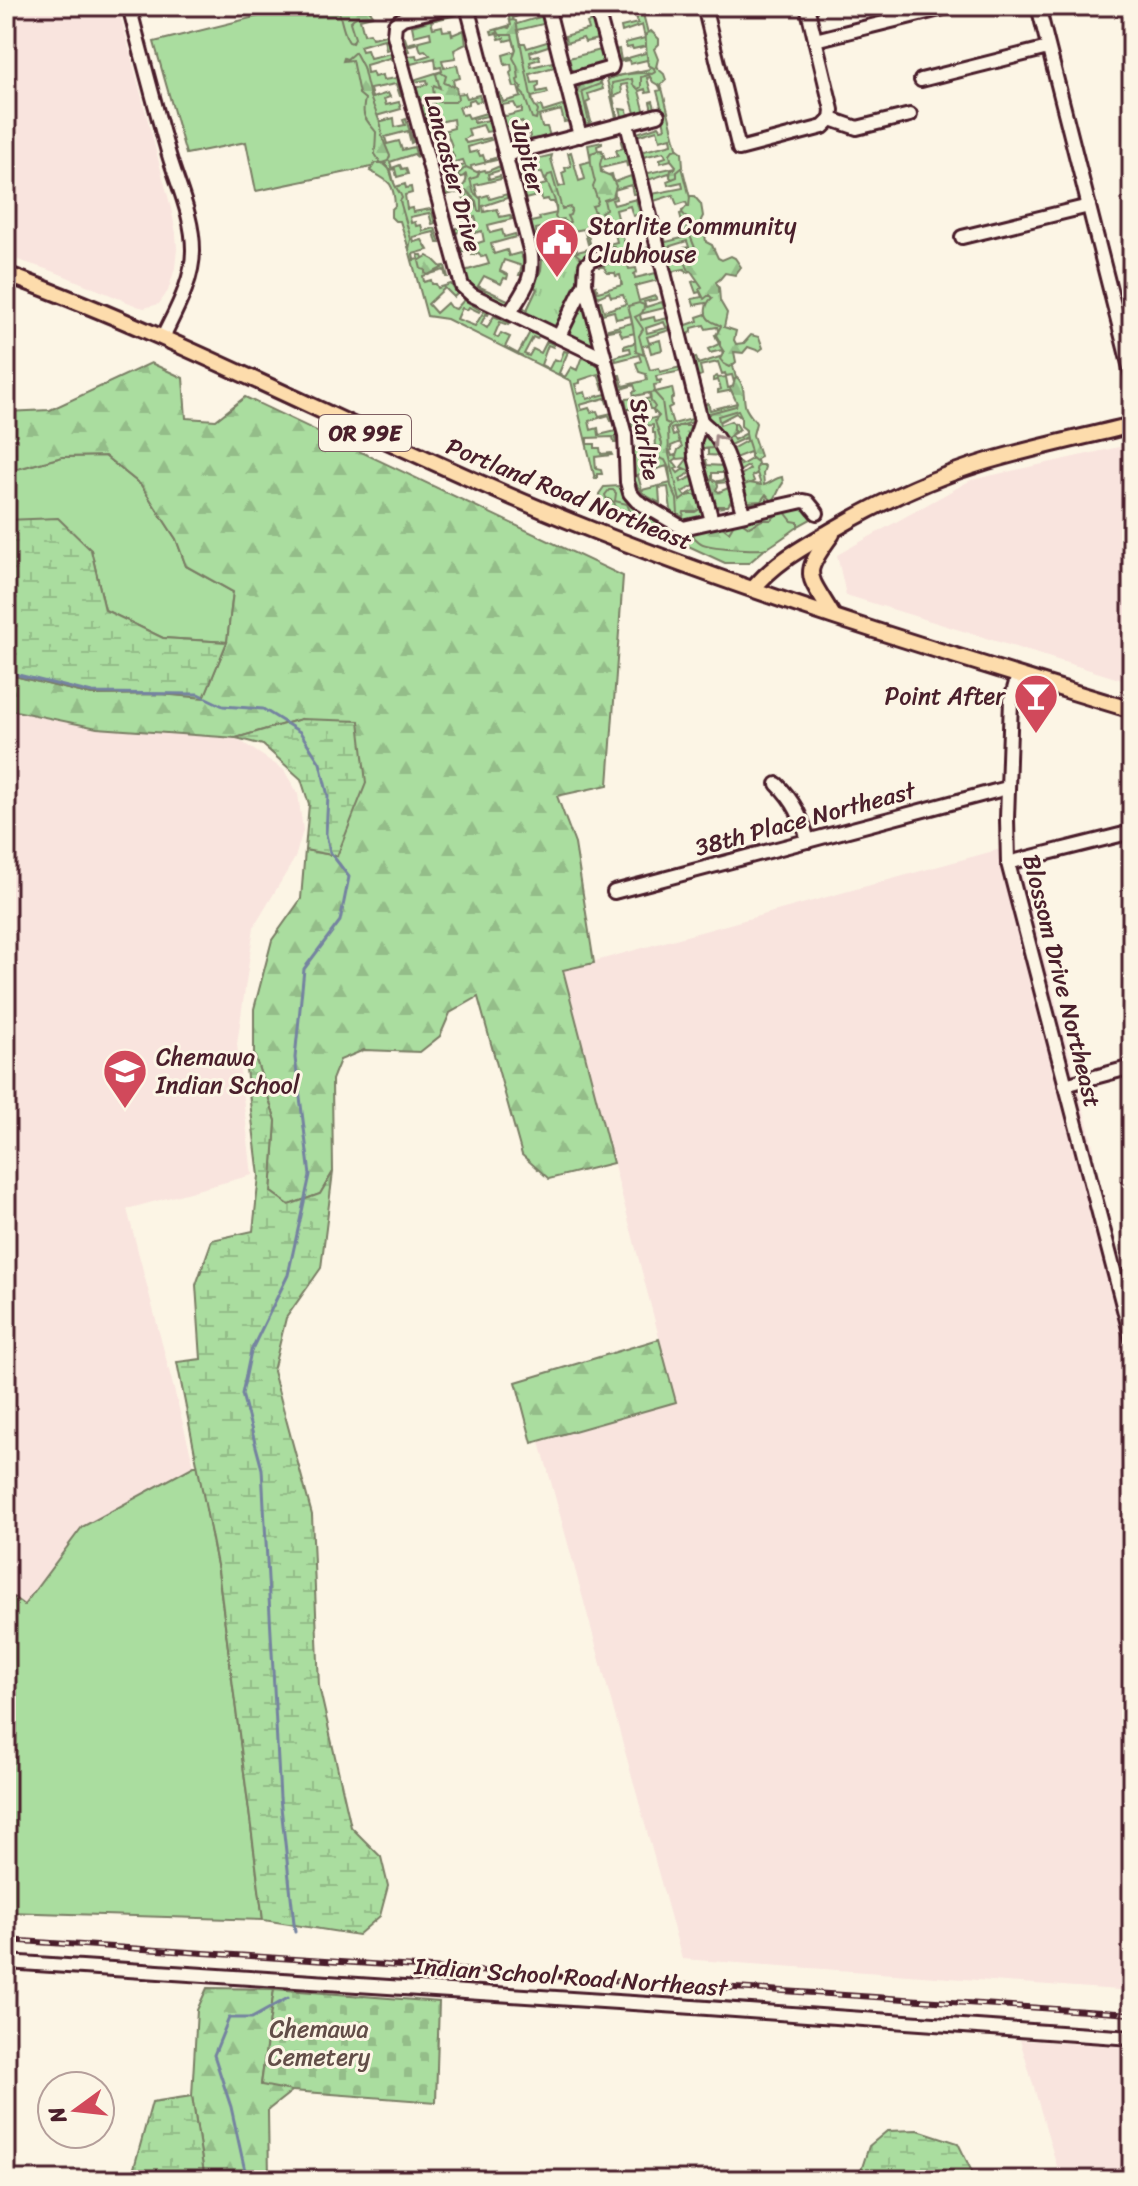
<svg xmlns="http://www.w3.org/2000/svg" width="1138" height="2186" font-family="Sriracha,sans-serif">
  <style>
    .built { fill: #f9e4de }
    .grass { fill: #aadd9f; stroke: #7a7e65; stroke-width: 2 }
    .forest { fill: url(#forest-firs); stroke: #7a7e65; stroke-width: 2 }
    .wetland { fill: url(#wetland-marsh); stroke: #7a7e65; stroke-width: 2 }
    .cemetery { fill: url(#cemetery-stones); stroke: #7a7e65; stroke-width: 2 }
    .park { fill: url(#park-tufts); stroke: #7a7e65; stroke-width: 2 }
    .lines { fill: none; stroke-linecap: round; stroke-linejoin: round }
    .stream { stroke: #7483a0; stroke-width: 3 }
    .minor-casing { stroke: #4a1f2b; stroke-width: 18 }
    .major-casing { stroke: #4a1f2b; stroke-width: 20 }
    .minor { stroke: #fcf5e5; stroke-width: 12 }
    .major { stroke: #fddcac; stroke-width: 14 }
    .rail-casing { stroke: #4a1f2b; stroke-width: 6 }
    .rail { stroke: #fcf5e5; stroke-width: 3; stroke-dasharray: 9; stroke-linecap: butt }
    .oneway { stroke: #a38a88 }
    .labels { text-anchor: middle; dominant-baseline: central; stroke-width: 6; stroke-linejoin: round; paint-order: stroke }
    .shield { fill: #fcf5e5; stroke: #7f5f63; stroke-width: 2 }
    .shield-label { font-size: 22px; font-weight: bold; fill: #4a1f2b }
    .street-label { font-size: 24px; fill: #4a1f2b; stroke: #fcf5e5 }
    .poi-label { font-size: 24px; fill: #4a1f2b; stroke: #fcf5e5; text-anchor: start }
    .park-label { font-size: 24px; fill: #624e48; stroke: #fcf5e5 }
  </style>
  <defs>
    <pattern id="forest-firs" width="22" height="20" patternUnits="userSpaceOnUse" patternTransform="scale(2)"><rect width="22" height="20" fill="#aadd9f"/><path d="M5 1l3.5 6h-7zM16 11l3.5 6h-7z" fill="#94bd89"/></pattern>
    <pattern id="wetland-marsh" width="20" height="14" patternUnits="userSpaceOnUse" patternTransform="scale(2)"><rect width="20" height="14" fill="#aadd9f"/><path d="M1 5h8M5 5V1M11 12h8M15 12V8" fill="none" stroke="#94bd89"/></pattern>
    <pattern id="cemetery-stones" width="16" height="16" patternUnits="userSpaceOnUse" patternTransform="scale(2)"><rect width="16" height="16" fill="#aadd9f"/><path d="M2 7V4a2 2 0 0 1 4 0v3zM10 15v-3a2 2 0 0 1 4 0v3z" fill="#94bd89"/></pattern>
    <pattern id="park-tufts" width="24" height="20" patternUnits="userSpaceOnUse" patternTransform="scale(2)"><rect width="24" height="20" fill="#aadd9f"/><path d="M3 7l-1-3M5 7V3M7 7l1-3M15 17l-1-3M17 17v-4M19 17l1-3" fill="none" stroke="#94bd89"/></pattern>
  </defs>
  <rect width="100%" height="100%" fill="#fcf5e5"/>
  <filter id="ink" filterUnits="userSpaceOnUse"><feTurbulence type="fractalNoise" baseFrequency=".0125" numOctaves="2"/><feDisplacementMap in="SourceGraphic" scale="16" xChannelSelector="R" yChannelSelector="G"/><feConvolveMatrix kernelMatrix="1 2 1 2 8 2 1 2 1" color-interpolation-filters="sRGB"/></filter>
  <g filter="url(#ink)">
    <g class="built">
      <polygon points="6,6 118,6 171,208 176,233 177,249 175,268 168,291 159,304 144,308 137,306 55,272 6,256"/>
      <polygon points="1132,444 1132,683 846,595 837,555 971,480"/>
      <polygon points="6,709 97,728 236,738 284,770 298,794 303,830 295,858 254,927 237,1044 252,1175 127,1209 194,1466 82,1527 24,1606 6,1592"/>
      <polygon points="1015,845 1095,1153 1091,1155 1125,1287 1132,1285 1132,1991 682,1959 540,1442 676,1402 563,970"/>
      <polygon points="1020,2040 1132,2047 1132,2180 1061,2180"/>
    </g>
    <g class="grass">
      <polygon points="299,6 369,6 372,16 360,19 364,34 370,33 372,38 386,35 389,49 386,50 384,39 360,46 362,51 367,50 370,58 391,53 392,60 390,58 366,65 367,73 372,72 374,77 382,75 383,80 396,78 402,96 400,96 396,84 370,89 372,98 388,93 390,97 384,99 386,105 399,102 401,109 376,116 378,122 394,118 395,127 405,125 403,120 406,119 413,142 411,143 408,131 385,137 387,144 399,141 402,150 414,147 417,157 414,154 390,162 392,168 400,165 402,169 406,168 408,174 397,177 395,169 391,170 395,187 405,184 406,188 411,187 412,193 405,195 407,209 412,208 413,212 431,209 435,223 432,224 429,213 410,217 411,223 415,222 416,226 421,225 423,231 435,228 440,243 437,243 434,232 413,237 414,242 422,240 428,250 413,254 414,260 419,259 418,255 422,255 424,260 433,268 445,266 448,277 446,277 444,270 423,276 424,282 431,280 432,284 436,284 438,288 451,284 457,294 454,297 445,288 428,304 436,313 447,303 450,307 456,309 464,300 480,310 479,312 469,307 467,310 462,308 457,319 475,326 484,311 489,313 488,315 486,314 481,324 487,328 494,316 509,323 508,325 500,322 494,336 498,338 501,333 510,337 505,347 518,354 530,332 539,336 537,339 533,337 524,354 529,356 533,349 541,353 547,341 554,345 553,347 548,345 541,365 549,369 554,359 560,361 564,351 568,352 559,373 565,377 571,367 577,370 581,359 585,358 599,367 605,388 603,389 598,374 580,380 580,383 575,384 578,394 585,392 587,399 606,394 609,402 607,403 605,398 580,405 582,410 589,408 591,412 597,411 599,416 612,413 614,420 611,421 609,415 589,421 591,430 598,428 599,435 616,431 616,443 614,443 613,437 587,438 587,444 595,444 595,448 600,448 601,454 611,453 612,455 595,457 596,469 601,470 602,474 597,474 597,479 595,479 571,381 447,319 427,316 386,164 256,191 246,142 186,154 154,42"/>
      <polygon points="506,6 515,6 518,16 513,18 514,25 543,16 543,24 518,30 521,43 525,43 527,48 550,41 551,45 530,52 531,57 539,55 540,59 530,62 531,67 553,62 554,67 530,74 532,83 539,82 539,85 536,87 537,92 547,90 548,93 532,97 534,107 541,106 543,112 565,105 570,121 564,122 561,110 539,116 542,127 547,127 550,136 571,131 572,134 539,142 537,138 533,139 534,143 513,149 511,146 531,141 528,128 524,128 522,121 506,127 503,115 506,116 522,112 522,108 517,109 514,103 502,105 502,112 497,94 500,93 503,102 521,97 518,87 514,87 510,73 512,71 511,64 505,65 503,55 516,51 513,39 505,41 504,38 499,39 497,33 492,34 491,31 511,25"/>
      <polygon points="579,6 591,6 605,66 574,77 569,58 601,50 598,39 585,42 583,38 566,43 565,36 589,29 587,23 593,21 590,12 577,15 575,12 563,15 562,8 570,7 571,9"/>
      <polygon points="637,6 641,6 768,503 747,503 742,499 762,486 758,473 752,476 754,481 741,489 735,479 750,469 748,466 735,474 732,464 738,461 741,465 753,458 750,452 730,460 728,451 746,441 745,438 728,446 717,429 724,430 736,423 740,430 731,435 734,440 747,433 741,421 742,419 736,413 713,425 709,420 704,405 708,403 710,410 737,403 734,390 718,393 718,390 721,389 718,380 713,381 713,378 717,376 718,378 726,377 728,388 735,386 732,375 726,376 725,373 722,374 718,362 700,366 702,375 697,377 692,358 696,357 698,364 723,356 722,350 710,353 708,349 719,344 715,335 719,334 717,327 706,329 704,325 692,328 692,332 688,334 688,340 684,326 698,321 697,317 709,313 706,303 694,305 692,299 702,297 700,292 696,293 692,282 699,280 696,270 686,272 685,269 674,271 672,274 669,262 671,263 699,255 698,249 685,252 684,248 689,247 687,241 664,248 661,238 664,237 666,242 686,237 680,214 683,213 682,210 688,208 686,202 677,205 673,195 654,201 652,194 683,188 682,182 668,185 667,181 672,179 669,173 648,180 646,171 649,173 676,167 675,159 660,163 660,159 666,157 664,152 643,157 640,150 644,151 672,144 671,137 660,140 657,130 637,136 637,133 659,126 661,129 665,128 661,109 652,111 650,102 653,101 655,108 661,106 657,91 661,90 657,76 647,78 651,92 646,93 645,89 639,91 645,113 623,119 620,109 627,110 628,115 635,113 627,84 621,85 622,93 613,97 618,120 588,128 578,86 600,80 603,89 588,94 590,101 586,103 592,125 616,118 607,78 650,69 647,60 630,64 629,60 618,62 615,50 619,49 621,60 649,52 647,46 633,49 632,47 627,48 625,43 645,38 642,25 622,32 621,27 638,23 635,12 618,16 616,12 606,15 606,13"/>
      <path d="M456 12 457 15 431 21 433 28 442 26 443 31 451 30 452 35 464 30 466 44 454 50 456 58 442 60 444 68 457 65 460 78 453 80 456 94 465 93 467 98 479 95 481 101 476 102 474 99 468 101V104L459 107 462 115 467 114 469 118 486 113 487 116 473 119 474 123 489 120 492 131 486 132 483 125 468 129 470 136 464 139 466 143 490 138 491 140 468 147 469 153 478 151 480 156 483 155 485 161 495 158 496 160 471 166 472 173 485 170 486 172 500 166 501 170 488 174 489 179 500 176 501 179 475 185 478 198 488 195 490 199 507 194V198L483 206 484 212 497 209 500 217 510 215 512 219 488 225 490 233 502 230 504 237 515 234 516 237 491 244 494 254 507 250 509 256 520 253C524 260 525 267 522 275H519L522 266 504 260 500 271 508 275 507 279 504 278 501 284 484 276 478 286 510 301 507 306 483 296 485 290 478 288 476 291 466 280 464 271 489 264 486 256 481 257 479 253 472 255 471 249 460 252V249L484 241 482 231 468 235 466 230 456 233 454 229 477 223 475 217 463 220 460 208 476 204 474 198 464 200 463 197 467 195 465 190 446 195 444 191 468 185 466 176 453 179 451 173 438 176 437 173 465 165 463 160 450 163 449 159 454 157 452 152 435 157 432 148 443 145 445 148 452 146 447 133 429 138 425 125 428 124 431 134 454 128 453 119 439 122 437 116 424 119 420 106 434 103 433 97 419 100 415 88 428 84 427 80 414 82 413 80 442 71 441 67 436 68 435 58 411 64 408 56 416 55 417 59 430 55 425 50 421 51 418 43 407 46 409 51 405 52 401 39 405 38 407 44 431 38 430 32 414 36 412 26Z"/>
      <path d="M623 140 629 165 627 166 626 162 601 168 604 176 612 174 614 182 631 176 636 194H633L631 185 614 190 616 199 612 200 614 205 636 199 640 214 633 216 630 206 616 210 627 253 650 247 654 259H650L648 252 626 258 629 269 636 268 637 272 634 274 635 278 656 273 658 280 635 286 639 301 655 296 657 299 644 302 646 307 662 302 664 308 640 314 641 320 654 317 655 321 668 318 670 326 666 327 664 322 646 328 647 333 670 327V330L647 337 649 343 660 340 662 350 651 353 649 345 642 346 650 370 659 368 660 372 681 367 682 371 656 376 657 381 662 380 660 381V384L654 385 655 392 672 388 674 397 671 399 672 406 668 408 673 424 692 419 690 408H692L696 421 671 429 673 436 685 432V440L671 446 672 450 670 451 672 456 679 454 678 450 688 445 689 451 673 461 678 467 675 469 678 473 685 468 695 470 680 479 681 482 696 475 698 484 682 492 685 496 698 489 705 516 682 522 671 510 668 487 659 488 660 503C647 497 637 492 634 477L638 476 642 490 671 483 667 466 634 476V448L656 447 655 433H653V425L631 427V424L658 417 657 413H654L653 409H650L648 402 632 404 633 409H627L625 399 634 398 636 402 650 398 649 393 634 396 633 392 636 391 634 385 624 388 622 391 618 375H620L623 386 647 380 646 374 639 372 636 363 641 361 639 355 616 361 615 357 631 352 630 348 624 349V346L637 342 635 333 622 336 619 329 608 331V329L632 323 631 316 616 319 614 311 602 314 598 301H601L604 311 626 304 623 295 611 297 609 292 598 297 594 287 596 286 598 292 622 285 620 275 616 276 615 273H607L604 267H600V261L616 257 614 246 602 249 600 246 617 242 612 221 586 227 590 243 588 244 584 229 573 231 577 252 589 249V255C579 263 574 271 579 284L557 329 523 312 524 308 527 310 537 289 534 286 541 270 542 260 570 253 568 246 552 250 551 247 564 243 562 235 559 234 558 231 564 230 562 223 536 229 537 236 543 234 544 239 535 241 531 222 540 220 539 217 557 213 554 202H549L548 199 542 200 541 195 525 199 519 177H522L526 190 546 184 542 172 538 173 537 169 533 170 528 161 552 155 551 159 559 187 565 185 562 173 566 171 565 168 571 166 568 153 571 152 579 181 585 179 581 164 591 161 588 145 602 142V144L597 146 598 151 602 150 605 159 618 156 616 150 623 148 621 142Z"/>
      <polygon points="582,299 594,347 566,334"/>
      <polygon points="703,430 723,456 708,455 708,449 701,449 698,459 706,460 707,465 725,466 730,482 718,483 718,481 724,480 724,473 712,473 712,492 727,492 728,486 731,485 731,501 724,507 717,508 712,506 696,456"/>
      <polygon points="105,456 141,485 176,539 186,566 233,592 227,642 163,638 105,610 91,550 17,521 6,520 6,472 62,457"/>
      <path d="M619 486C629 509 653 510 663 530L678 536 792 509H803L811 519 780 536 749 563H725L602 506 599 494 604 487Z"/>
      <polygon points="194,1466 198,1466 218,1570 263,1920 6,1912 6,1592 24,1605 82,1527"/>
    </g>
    <g class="forest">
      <path d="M341 6H366L373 15C364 16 358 13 350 22L355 38 352 43 349 42C344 35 341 20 339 11Z"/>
      <polygon points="513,20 516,21 532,101 538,111 536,119 532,118 524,95 520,91 522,87 518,84 517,80 519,79 517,65 513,58 516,49 512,35 500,35 497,30 506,27 509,28 511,25 510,21"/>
      <path d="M651 31 659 39V44L654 49 658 59 656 67 664 74 666 80 660 86 653 82 649 75 641 77V87L638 89 633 85 632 79 612 83 613 95H611L607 80C616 75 642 71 652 74L655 72 654 68 648 65C647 56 645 42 646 34Z"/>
      <path d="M355 52 363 67 370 97 381 125 382 137 390 156 388 161 382 163C392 168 390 174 394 183 396 190 400 191 402 198L400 201 411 239 409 249 400 221H395L391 217V210L395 206C394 182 389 181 370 171L375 163H381L375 154 376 132C365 118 361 117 365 99L359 94 352 60 343 61 344 58 347 59Z"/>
      <polygon points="440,72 446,76 444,83 456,87 458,99 455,102 438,102 434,97 433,87 434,85 440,88 436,74"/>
      <polygon points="596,79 600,80 600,84 582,91 589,123 586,126 577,90 581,85 591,83"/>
      <polygon points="678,149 682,152 683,167 677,172 677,177 672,179 670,177 671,169 675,169 676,166 671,160 670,154 673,150"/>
      <path d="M600 150 603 154 600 164 601 172 611 176 616 186 613 197 604 200 606 209 601 212 604 215 597 221 592 219 591 214 595 212 592 206 596 205 598 201 593 187 595 182C593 174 589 161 591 153Z"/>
      <path d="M466 167 479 173 477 177 470 179 474 193 481 199V211H478L476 201 467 191 456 193V190C464 187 468 182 466 174L462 177 456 176Z"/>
      <path d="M552 174 562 209 570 207 572 209 570 215 567 216 570 222 567 224 563 219 557 220 555 217C560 205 550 191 546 179L548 175Z"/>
      <path d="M690 196H694L701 204 703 216 701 220 705 234 706 242 712 245 718 258 722 260 731 256 735 258 741 267 735 275 725 273 720 279 716 282 719 288 720 301 727 313 724 327 736 331 734 340 736 344 744 343 751 335 759 337 763 348 759 351 748 347 743 353 734 352 736 362 730 367 724 364 720 359 724 352 720 346V342L716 335 721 326C718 324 714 323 711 321 702 315 706 303 712 298L709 295 704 299 699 289 702 287 691 271H689L686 264 688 254 697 253C693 242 688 232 685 222L687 219 682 212 686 207H689Z"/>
      <polygon points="427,256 434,260 442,268 428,275 425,273 425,270 421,269 419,261"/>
      <path d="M639 303 644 305C644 312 642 314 635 317L643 329 639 336 644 355 636 352C635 335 633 322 628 306Z"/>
      <polygon points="151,363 183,378 186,418 216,420 245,397 623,576 608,785 557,796 575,844 594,963 563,970 613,1163 549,1179 522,1155 478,997 450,1013 440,1036 420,1052 364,1050 340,1060 332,1080 333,1172 320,1194 289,1205 271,1192 276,1121 254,1054 254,1009 272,940 301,899 305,850 337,856 301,719 236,738 97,728 6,709 6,674 92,695 160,694 204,697 227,642 233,592 186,566 176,539 141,485 105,456 62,457 6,472 6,412 50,410"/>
      <path d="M738 378C745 387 743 394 745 405 746 412 753 417 756 423L753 435 760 456 756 461 751 457C752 446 745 440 746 430L741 426V416L738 410 718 416 720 425 731 421 734 424V432L728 438 724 437 707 417 710 413 736 406 737 403 730 388 733 386 735 379Z"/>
      <path d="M654 392 662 401 665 422 671 425 668 428 669 454 680 501C692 491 697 496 711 498L713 495 703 480 707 477 717 482 718 486 716 490 719 492 728 488 732 490 731 501 728 506H705L695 512H684L683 517 678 514 677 499 671 486 669 468 665 460 659 458 652 451V446L661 447 662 444 655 421 659 416 653 410 655 407 651 401 650 393Z"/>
      <polygon points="678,426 695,426 699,433 706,432 718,446 714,448 699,449 692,472 681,467 688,458 678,459 676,456 678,450 682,447 675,430"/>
      <path d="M757 465H763L765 467 763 473 764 485C771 483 775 478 782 477L783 483C778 489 778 496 772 501L766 494 761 501 746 502 740 487 749 483 761 485 756 470Z"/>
      <polygon points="609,490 613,490 616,493 615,501 627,504 631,513 628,517 621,517 618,514 614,502 606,498 605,495"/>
      <path d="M784 511 792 521 798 522V527C792 531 772 546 767 548 760 551 708 548 701 543 697 541 695 537 691 535L692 531 721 526 729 532 735 522 743 523 749 527 762 520H771L778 513Z"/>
      <polygon points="659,1339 676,1402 532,1443 516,1382"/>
      <polygon points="207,1988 274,1989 261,2084 292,2091 268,2110 269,2180 205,2180 192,2096 197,2010"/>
    </g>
    <g class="wetland">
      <polygon points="58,518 91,550 105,610 163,638 227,642 204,698 160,694 92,695 6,674 6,520"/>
      <polygon points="301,719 359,721 366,783 337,856 305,850 309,804 301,779 263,745 236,738"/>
      <polygon points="254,1054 276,1121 271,1192 289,1205 320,1194 333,1172 321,1268 286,1318 273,1371 312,1515 319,1686 351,1827 381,1857 388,1886 380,1916 358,1935 263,1920 218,1570 177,1362 201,1359 196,1285 212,1240 253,1231 259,1176 245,1061"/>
      <polygon points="192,2096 205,2180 139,2180 134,2168 152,2102"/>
      <polygon points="918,2130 958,2143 976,2180 858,2180 869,2146 887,2131"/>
    </g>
    <polygon class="cemetery" points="274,1989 439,2002 436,2102 292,2091 261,2085"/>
    <polygon class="park" points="574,252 582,259 577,272 579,284 557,329 525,315 523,312 524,308 527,310 537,289 534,286 541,270 542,260"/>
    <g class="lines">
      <g class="stream">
        <polyline points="6,672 92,693 198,694 223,706 263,709 300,732 320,763 328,796 326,834 330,852 349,877 340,921 304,969 295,1058 310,1175 288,1275 251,1351 242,1394 262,1469 280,1798 295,1932"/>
        <polyline points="247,2180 231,2107 214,2055 229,2018 252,2018 288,1998"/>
      </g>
      <g class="minor-casing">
        <g id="minor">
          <path d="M129 6C142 56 155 106 169 155 178 186 193 217 193 250 193 281 176 310 163 337"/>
          <polyline points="454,6 403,18 395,24 394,35 462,286 472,295 605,359"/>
          <path d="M467 6 531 254C534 280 523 291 510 313"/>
          <polyline points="547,6 580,136"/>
          <polyline points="704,6 739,149 823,127 831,119"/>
          <polyline points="807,6 832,110 831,119"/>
          <polyline points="1038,6 1132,376"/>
          <polyline points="815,40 952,6"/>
          <polyline points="921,80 1048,48"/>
          <polyline points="566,81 611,68 612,65 596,6"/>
          <polyline points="831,119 857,128 910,115"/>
          <polyline points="627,124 701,421"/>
          <polyline points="505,155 658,115"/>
          <polyline points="962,237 1089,206"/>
          <polyline points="608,255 592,259 586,265 585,283 625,435 627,482 630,493 637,501 683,528 803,501 808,502 817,513"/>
          <polyline points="559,336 585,283"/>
          <path d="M712 521 695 457 694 442 701 421C730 444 733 479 743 513"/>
          <polyline points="1018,675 1011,700 1007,819 1008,863 1132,1340"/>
          <path d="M777 784C794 801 802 818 808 841"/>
          <polyline points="1008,863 1132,832"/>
          <polyline points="614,892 1007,788"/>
          <polyline points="1065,1085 1132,1067"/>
          <polyline points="6,1962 679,2006 1132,2038"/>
        </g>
      </g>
      <g class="major-casing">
        <g id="major">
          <path d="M6 274C191 342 364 436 545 511 736 590 934 650 1132 710"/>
          <path d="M832 534C800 577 808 573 833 616"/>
          <path d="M753 589C775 562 802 548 831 531 880 502 934 477 988 461 1036 447 1084 437 1132 425"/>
        </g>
      </g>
      <use href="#minor" class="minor"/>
      <use href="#major" class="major"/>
      <g class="rail-casing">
        <polyline id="rail" points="6,1940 1132,2014"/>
      </g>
      <use href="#rail" class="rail"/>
    </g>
    <defs><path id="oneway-chevron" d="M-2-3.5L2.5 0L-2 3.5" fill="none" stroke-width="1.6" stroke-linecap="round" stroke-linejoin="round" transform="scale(2)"/></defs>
    <use class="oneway" href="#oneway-chevron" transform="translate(718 440) rotate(-124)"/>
  </g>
  <defs>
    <g id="civic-pin" transform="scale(2.3)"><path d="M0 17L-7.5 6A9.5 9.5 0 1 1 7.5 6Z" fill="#d1495b" stroke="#fcf5e5"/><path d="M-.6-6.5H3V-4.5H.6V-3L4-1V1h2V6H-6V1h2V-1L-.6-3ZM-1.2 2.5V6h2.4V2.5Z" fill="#fff"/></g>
    <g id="bar-pin" transform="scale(2.3)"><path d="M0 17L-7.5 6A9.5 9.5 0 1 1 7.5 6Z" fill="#d1495b" stroke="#fcf5e5"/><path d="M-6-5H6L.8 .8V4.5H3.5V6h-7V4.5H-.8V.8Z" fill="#fff"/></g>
    <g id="school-pin" transform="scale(2.3)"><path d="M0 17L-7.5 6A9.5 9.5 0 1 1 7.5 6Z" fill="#d1495b" stroke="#fcf5e5"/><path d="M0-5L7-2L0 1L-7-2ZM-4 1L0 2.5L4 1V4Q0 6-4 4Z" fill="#fff"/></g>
  </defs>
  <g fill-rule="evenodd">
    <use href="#civic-pin" x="557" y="240"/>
    <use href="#bar-pin" x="1036" y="696"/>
    <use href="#school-pin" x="125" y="1071"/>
  </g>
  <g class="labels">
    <rect class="shield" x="319" y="415" width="92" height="36" rx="6"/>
    <g class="shield-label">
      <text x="365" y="433">OR 99E</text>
    </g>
    <g class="street-label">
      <text transform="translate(528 156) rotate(76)">Jupiter</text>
      <text transform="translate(453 173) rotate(75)">Lancaster Drive</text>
      <text transform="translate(645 439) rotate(80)">Starlite</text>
      <text transform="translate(569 494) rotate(22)">Portland Road Northeast</text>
      <text transform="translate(805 819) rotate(-15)">38th Place Northeast</text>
      <text transform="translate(1062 981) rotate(76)">Blossom Drive Northeast</text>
      <text transform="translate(571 1977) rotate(4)">Indian School Road Northeast</text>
    </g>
    <g class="poi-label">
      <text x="588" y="226">Starlite Community<tspan x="588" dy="28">Clubhouse</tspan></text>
      <text x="1005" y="696" text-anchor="end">Point After</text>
      <text x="156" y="1057">Chemawa<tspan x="156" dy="28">Indian School</tspan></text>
    </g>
    <g class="park-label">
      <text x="319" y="2029">Chemawa<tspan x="319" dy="28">Cemetery</tspan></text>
    </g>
  </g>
  <rect width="1138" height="2186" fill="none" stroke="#fcf5e5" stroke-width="32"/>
  <rect x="16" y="16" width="1106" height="2154" fill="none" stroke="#4a1f2b" stroke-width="3" filter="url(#ink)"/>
  <g transform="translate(76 2110) rotate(255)"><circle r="38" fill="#fcf5e5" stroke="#b59f9b" stroke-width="2"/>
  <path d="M0-6L14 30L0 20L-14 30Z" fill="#d1495b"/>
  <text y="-12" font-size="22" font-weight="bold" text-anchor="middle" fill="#4a1f2b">N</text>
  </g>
</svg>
